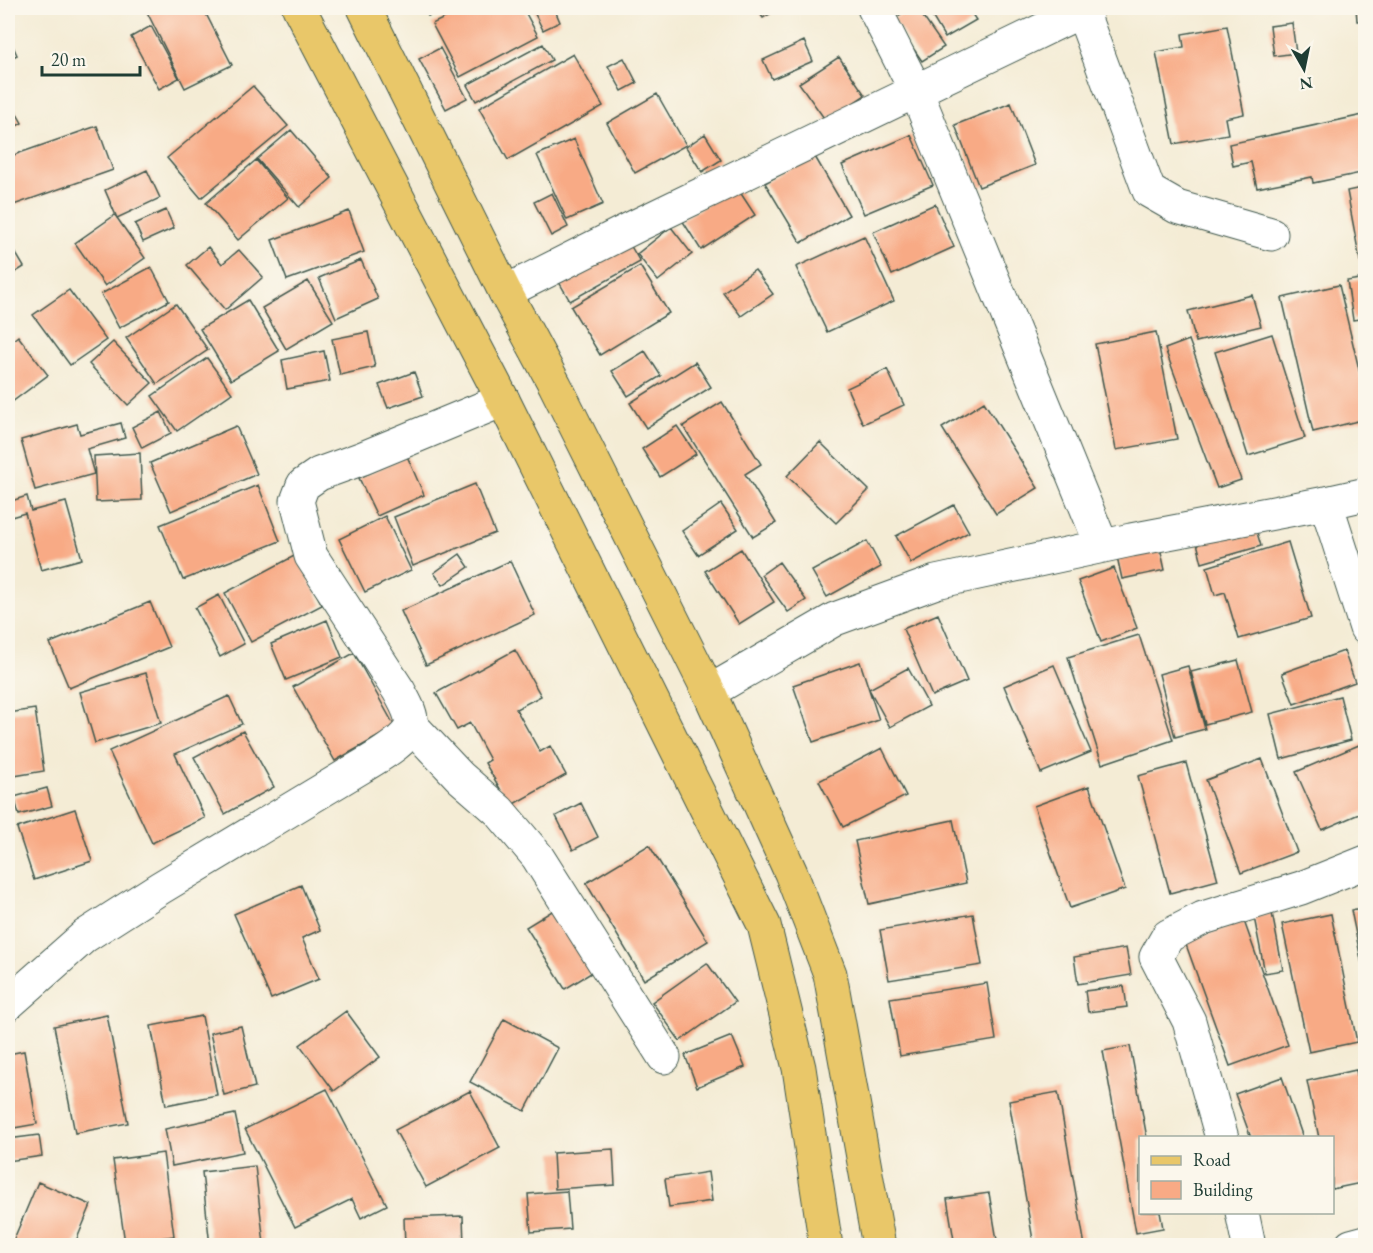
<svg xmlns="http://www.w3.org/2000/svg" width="1373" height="1253" font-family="'EB Garamond',serif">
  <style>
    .building { fill: #f8aa85 }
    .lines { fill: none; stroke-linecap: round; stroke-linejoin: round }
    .minor-casing { stroke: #3f574c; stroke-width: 35 }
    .major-casing { stroke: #3f574c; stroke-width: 35 }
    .minor { stroke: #fff; stroke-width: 33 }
    .major { stroke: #e9c769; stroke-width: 33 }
  </style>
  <rect width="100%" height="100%" fill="#fbf7ec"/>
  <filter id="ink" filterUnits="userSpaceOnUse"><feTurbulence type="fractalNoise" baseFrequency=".0167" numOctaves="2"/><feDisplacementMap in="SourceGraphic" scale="12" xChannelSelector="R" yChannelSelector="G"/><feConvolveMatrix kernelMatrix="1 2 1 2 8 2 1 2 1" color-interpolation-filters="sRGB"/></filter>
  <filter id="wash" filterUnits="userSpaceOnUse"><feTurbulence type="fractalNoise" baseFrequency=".008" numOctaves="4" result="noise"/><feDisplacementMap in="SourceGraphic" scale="24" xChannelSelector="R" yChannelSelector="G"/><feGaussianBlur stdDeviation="1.35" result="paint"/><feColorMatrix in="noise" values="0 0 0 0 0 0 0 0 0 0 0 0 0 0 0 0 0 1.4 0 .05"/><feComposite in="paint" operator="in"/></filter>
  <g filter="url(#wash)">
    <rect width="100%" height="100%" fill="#f4ecd5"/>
    <g id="blocks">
      <path class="building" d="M145,8H203L232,65L185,88Z
        M423,8H445L428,16Z
        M465,8H523L538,36L460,77L432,24Z
        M532,8H554L560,22L543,30Z
        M756,8H780L763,18Z
        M910,8H917L944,47L922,61L893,19Z
        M927,8H968L976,20L945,38Z
        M1356,8H1366V21H1357Z
        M1292,23L1296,53L1274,56L1270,26Z
        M151,26L179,78L159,89L131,37Z
        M1227,26L1244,114L1225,118L1228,134L1174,144L1156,52L1184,47L1182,34Z
        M8,35L17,55L8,59Z
        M804,41L813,61L772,79L763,60Z
        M543,44L552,60L476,101L467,85Z
        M440,48L467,98L446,109L419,59Z
        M573,54L603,106L508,160L479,108Z
        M839,57L865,95L826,121L799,83Z
        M624,58L637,83L622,91L608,66Z
        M253,86L288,126L201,198L167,158Z
        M657,94L686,145L635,173L607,123Z
        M8,98L22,123L8,131Z
        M1011,103L1035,165L979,187L955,125Z
        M1363,115L1366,124V172L1313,183L1312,177L1257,188L1251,162L1233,166L1229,144Z
        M97,126L113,170L8,207V157Z
        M291,130L332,178L299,207L257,159Z
        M705,134L721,160L702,172L686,147Z
        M911,135L933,185L864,214L842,165Z
        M574,139L603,204L567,220L537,155Z
        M814,155L849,215L801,243L765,183Z
        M256,160L288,198L238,240L206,203Z
        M147,170L160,198L117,218L105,190Z
        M736,186L755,215L701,250L682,220Z
        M1366,187V260L1360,261L1347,191Z
        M552,193L568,227L551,236L534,202Z
        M935,204L954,247L892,275L873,232Z
        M166,210L174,228L143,242L135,224Z
        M349,211L364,252L287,280L272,240Z
        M115,215L145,258L105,286L75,243Z
        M671,227L692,254L658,281L637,254Z
        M625,236L640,262L570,301L555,275Z
        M864,236L894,301L827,332L796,267Z
        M8,240L24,267L8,277Z
        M208,247L222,264L239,250L263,277L225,310L187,265Z
        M361,260L378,299L336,318L319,278Z
        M640,266L669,313L600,355L571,307Z
        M151,267L169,301L119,328L101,294Z
        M755,270L773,294L741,316L723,292Z
        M1366,278V318L1353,320L1347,281Z
        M308,281L333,321L286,349L262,308Z
        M1339,285L1366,399V419L1313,432L1282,298Z
        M69,290L106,340L70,365L33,315Z
        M1252,295L1261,326L1196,342L1188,311Z
        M248,300L279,351L231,380L200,329Z
        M176,304L208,350L157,384L126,338Z
        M368,332L375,367L340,375L332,339Z
        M1156,332L1177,439L1116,450L1095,344Z
        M1272,334L1305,438L1248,456L1215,352Z
        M18,336L48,375L8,405V344Z
        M1189,340L1241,480L1217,488L1165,349Z
        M113,342L152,383L128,405L89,364Z
        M324,351L330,381L287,389L282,360Z
        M645,351L661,376L628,396L612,371Z
        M207,358L232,393L177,431L152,396Z
        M695,362L711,387L646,428L630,403Z
        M887,369L904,405L863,424L847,388Z
        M414,372L423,396L388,408L379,385Z
        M722,402L761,464L745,474L776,523L753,537L683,426Z
        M984,402L1038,488L996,514L942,428Z
        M161,412L171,433L142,448L132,427Z
        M121,423L125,438L87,449L94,474L35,490L21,440L77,424L80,434Z
        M236,426L257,474L171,511L150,463Z
        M677,426L696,454L660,477L642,449Z
        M820,442L869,490L836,523L787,476Z
        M140,453L142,500L96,502L94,456Z
        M407,456L424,495L377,516L359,478Z
        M475,484L495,533L413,566L394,517Z
        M258,485L280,541L183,580L160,525Z
        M27,496L31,511L66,502L82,559L41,570L25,513L8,518V502Z
        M721,504L738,529L698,555L682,531Z
        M954,505L969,532L911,563L896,536Z
        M385,516L411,570L365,592L339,539Z
        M1255,526L1261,546L1202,563L1197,543Z
        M867,541L881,567L827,597L812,571Z
        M1288,542L1311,618L1239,639L1225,592L1215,595L1207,567Z
        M1159,543L1165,570L1122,579L1116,552Z
        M741,549L774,602L739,624L705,571Z
        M460,554L469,567L443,585L434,573Z
        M296,555L322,605L251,642L225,593Z
        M510,561L535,615L426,665L401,611Z
        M779,562L806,600L788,612L761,575Z
        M1114,568L1137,628L1101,642L1078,581Z
        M219,595L244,644L220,657L195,608Z
        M150,602L169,647L69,688L50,643Z
        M938,614L967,681L932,696L903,629Z
        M327,620L342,657L286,680L271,644Z
        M1139,635L1173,740L1102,764L1068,657Z
        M515,650L541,696L516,709L540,752L550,746L566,775L510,806L485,763L490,760L470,723L457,730L436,693Z
        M1344,651L1355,682L1294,704L1282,673Z
        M354,653L395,727L335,761L293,687Z
        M1238,660L1252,712L1205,724L1191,672Z
        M860,662L879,720L813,742L793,685Z
        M1054,665L1091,752L1041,773L1004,686Z
        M1188,666L1205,729L1175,737L1159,674Z
        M908,668L929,706L890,727L869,689Z
        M146,673L161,723L95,743L80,692Z
        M229,696L242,724L175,754L205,818L152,843L109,751Z
        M1340,696L1351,740L1281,759L1270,714Z
        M35,709L44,771L8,777V713Z
        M243,731L274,787L225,814L194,757Z
        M1366,742V811L1322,830L1296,772Z
        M882,748L906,796L843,827L819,781Z
        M1262,759L1297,852L1241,873L1206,780Z
        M1186,763L1218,880L1170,893L1138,776Z
        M1089,786L1125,889L1070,908L1034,806Z
        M47,788L52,806L19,815L14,797Z
        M581,803L598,837L573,850L556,816Z
        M75,809L92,861L34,880L17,828Z
        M953,820L966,883L869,904L855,841Z
        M649,845L708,941L644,980L586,883Z
        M301,885L320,930L302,938L319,979L271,999L234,914Z
        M1366,907V974H1364L1351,910Z
        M557,908L596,970L565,989L526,927Z
        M1272,913L1283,970L1265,973L1254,917Z
        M973,914L982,965L889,980L880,930Z
        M1331,914L1357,1042L1309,1052L1282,924Z
        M1244,921L1288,1045L1230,1066L1185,942Z
        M1126,948L1131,975L1078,984L1074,957Z
        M707,963L735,1002L680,1041L652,1002Z
        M987,983L996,1040L900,1056L890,998Z
        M1124,986L1127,1007L1088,1012L1085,991Z
        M346,1011L380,1057L334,1091L300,1045Z
        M107,1015L128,1123L75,1133L54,1026Z
        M202,1016L217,1095L166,1105L151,1026Z
        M504,1019L558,1048L525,1111L470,1082Z
        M241,1026L255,1087L224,1095L210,1033Z
        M732,1036L745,1067L697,1087L685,1055Z
        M1130,1046L1147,1138H1140V1212H1160L1163,1228L1136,1233L1103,1051Z
        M24,1051L37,1124L8,1129V1054Z
        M1356,1070L1366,1115V1182L1332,1189V1138H1319L1307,1081Z
        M1282,1077L1303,1138H1251L1235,1094Z
        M327,1089L387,1205L361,1218L352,1199L295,1227L245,1129Z
        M470,1091L500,1148L426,1187L395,1130Z
        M1058,1092L1085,1246H1034L1009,1101Z
        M235,1114L243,1152L172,1166L165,1129Z
        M39,1135L42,1156L8,1161V1139Z
        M613,1149L615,1185L555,1189L553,1153Z
        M163,1153L174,1236L125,1243L113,1160Z
        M255,1166L264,1244L249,1246H210L202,1172Z
        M708,1172L712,1201L669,1207L665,1179Z
        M38,1182L91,1205L74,1246H11Z
        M567,1191L570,1229L531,1232L528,1194Z
        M989,1193L998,1246H955L947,1199Z
        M463,1216L464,1246H405L404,1218Z"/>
    </g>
  </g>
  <g filter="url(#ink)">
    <use href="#blocks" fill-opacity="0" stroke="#3f574c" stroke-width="1.5"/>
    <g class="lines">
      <g class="minor-casing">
        <path id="minor" d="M874,8L916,91L1102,546
          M1082,11L1149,191L1177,207L1271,234
          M505,292L640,224L1088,8
          M1326,503L1366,628
          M709,692L835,619L936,582L1131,540L1326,503L1366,494
          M411,725L460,777L499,811L537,856L664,1057
          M8,1004L85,936L160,888L361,767C373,760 408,740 411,726C413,714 404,701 399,691L311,556L297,501L303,485L319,474L363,458L503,400
          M1222,1138L1189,1021L1156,957L1168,936L1203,918L1301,888L1366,862
          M1242,1212L1249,1246
          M1351,1246L1366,1242"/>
      </g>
      <g class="major-casing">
        <path id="major" d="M299,8L503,400L764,925L799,1068L826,1246
          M364,8L505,292L555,385L709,692L791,873L830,974L879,1246"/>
      </g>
      <use href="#minor" class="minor"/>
      <use href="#major" class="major"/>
    </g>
  </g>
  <rect width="1373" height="1253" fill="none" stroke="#fbf7ec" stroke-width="30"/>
  <rect x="1139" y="1136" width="195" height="78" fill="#fbf7ec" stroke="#a3ada2" stroke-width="1.5"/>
  <rect x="1151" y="1156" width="30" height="9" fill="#e9c769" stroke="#a3ada2" stroke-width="1.5"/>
  <text x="1193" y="1166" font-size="18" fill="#1f3d34">Road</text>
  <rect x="1151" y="1181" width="30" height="18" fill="#f8aa85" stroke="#a3ada2" stroke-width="1.5"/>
  <text x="1193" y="1196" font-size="18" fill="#1f3d34">Building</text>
  <g transform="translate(1304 69) rotate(171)" stroke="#fbf7ec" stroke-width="4.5" paint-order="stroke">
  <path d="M0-4.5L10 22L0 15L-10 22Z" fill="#1f3d34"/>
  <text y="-9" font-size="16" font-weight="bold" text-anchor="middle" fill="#1f3d34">N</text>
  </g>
  <path d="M42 66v9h98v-9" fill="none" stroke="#1f3d34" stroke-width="3"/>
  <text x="51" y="66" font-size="18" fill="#1f3d34" stroke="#fbf7ec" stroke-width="4.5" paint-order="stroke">20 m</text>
</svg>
